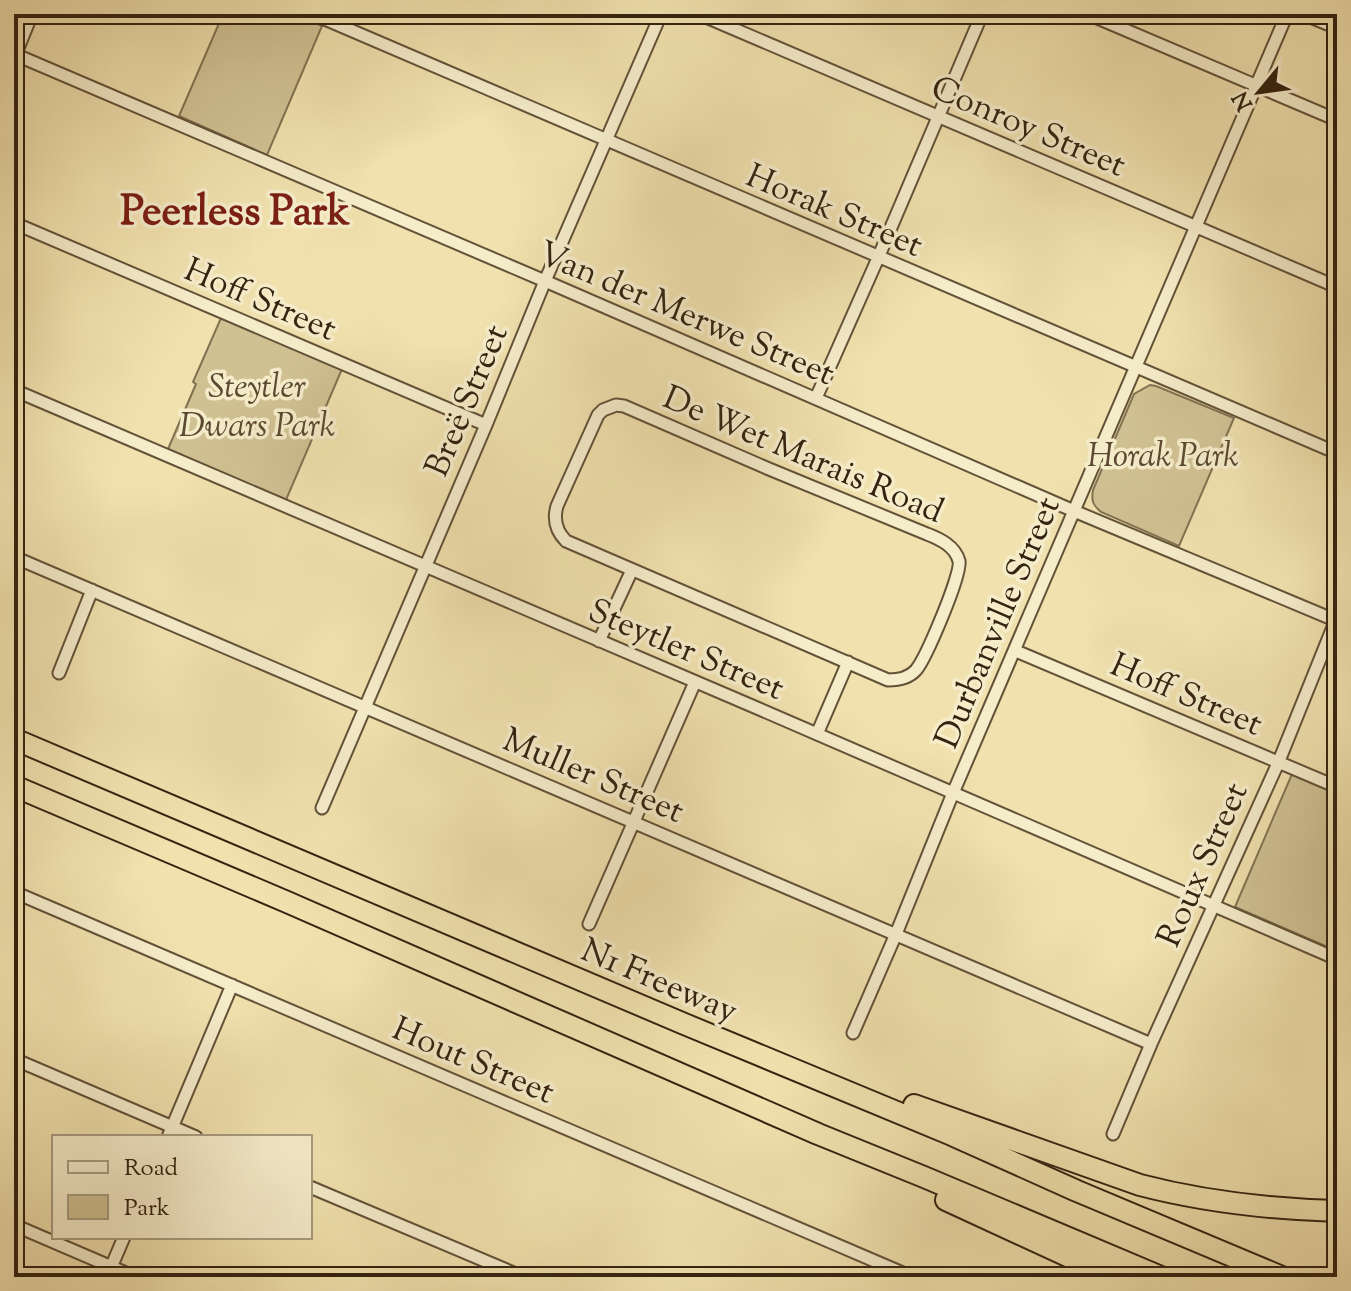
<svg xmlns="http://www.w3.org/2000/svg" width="1351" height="1291" font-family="'Sorts Mill Goudy',serif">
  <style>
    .green { fill: #d0c193; stroke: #827252; stroke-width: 2 }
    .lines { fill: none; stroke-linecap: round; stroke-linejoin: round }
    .minor-casing { stroke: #635238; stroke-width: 15 }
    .motorway-casing { stroke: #342310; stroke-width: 24 }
    .minor { stroke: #f5ecca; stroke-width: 11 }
    .motorway { stroke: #f0e1ae; stroke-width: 20 }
    .labels { text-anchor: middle; stroke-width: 7; stroke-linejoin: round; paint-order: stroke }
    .street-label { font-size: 34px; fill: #342310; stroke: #f5ecca }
    .park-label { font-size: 34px; font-style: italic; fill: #5b4a31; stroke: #f5ecca }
    .district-label { font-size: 42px; font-weight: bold; fill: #7a1f14; stroke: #f5ecca }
  </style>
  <rect width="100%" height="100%" fill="#f0e1ae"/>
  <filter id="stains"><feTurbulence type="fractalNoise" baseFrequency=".0025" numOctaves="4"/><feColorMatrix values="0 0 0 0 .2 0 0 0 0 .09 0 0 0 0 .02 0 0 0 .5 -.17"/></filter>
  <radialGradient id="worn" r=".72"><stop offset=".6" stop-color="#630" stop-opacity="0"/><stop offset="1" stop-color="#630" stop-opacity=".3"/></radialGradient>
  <path class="green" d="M223,14H295L322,26L267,155L179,116Z
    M221,318L342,369L286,500L168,449L196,384L193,382Z
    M1150,385L1156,386L1234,418L1179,546L1101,512C1093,505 1091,501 1093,490L1134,394Z
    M1292,774L1337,794V951L1235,907Z"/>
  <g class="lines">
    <g class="minor-casing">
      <path id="minor" d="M313,14L1337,453
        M699,14L1337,287
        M1088,14L1337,120
        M1303,14L1337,28
        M14,54L545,281L1074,511L1337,621
        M14,58L32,14
        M14,223L486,425
        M14,390L757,708L1337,959
        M816,398L878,258L982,14
        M616,405L624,406L769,469L927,534C940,539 955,546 959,561C962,574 926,658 916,670C909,678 898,680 888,680L566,541C556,531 553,520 557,506L598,415L603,410Z
        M14,557L1151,1044
        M599,641L632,570
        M1016,651L1337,787
        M59,673L92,590
        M817,734L848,662
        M322,808L486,425L545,281L661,14
        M14,892L912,1277
        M589,924L695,682
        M853,1033L896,934L953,793L1287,14
        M14,1059L196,1137
        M1113,1134L1151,1044L1279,761L1337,617
        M168,1137L232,985
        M310,1187L523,1277
        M14,1225L135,1277
        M107,1277L124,1237"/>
    </g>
    <g class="motorway-casing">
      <path id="motorway" d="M14,739L682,1023L952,1135L1077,1191L1282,1277
        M14,786L287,902L818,1134L924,1177L1161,1277
        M914,1105L1140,1185C1205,1202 1270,1209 1337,1211
        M946,1200L1113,1277"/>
    </g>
    <use href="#minor" class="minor"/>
    <use href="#motorway" class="motorway"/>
  </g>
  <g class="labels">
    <g class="street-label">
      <text transform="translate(1029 125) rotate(23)" y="12">Conroy Street</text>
      <text transform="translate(835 209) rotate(23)" y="12">Horak Street</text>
      <text transform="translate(261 298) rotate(23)" y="12">Hoff Street</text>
      <text transform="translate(687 312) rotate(23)" y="12">Van der Merwe Street</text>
      <text transform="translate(465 400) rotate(-67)" y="12">Breë Street</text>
      <text transform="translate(804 453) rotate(23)" y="12">De Wet Marais Road</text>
      <text transform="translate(996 622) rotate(-67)" y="12">Durbanville Street</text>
      <text transform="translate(687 648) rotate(23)" y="12">Steytler Street</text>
      <text transform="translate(1187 693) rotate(23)" y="12">Hoff Street</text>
      <text transform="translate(594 774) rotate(23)" y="12">Muller Street</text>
      <text transform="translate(1201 864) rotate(-66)" y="12">Roux Street</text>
      <text transform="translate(660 979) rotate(23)" y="12">N1 Freeway</text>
      <text transform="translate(474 1059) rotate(23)" y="12">Hout Street</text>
    </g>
    <g class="park-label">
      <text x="257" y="397">Steytler<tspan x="257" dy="39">Dwars Park</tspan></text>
      <text x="1163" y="466">Horak Park</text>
    </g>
    <g class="district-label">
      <text x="235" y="224">Peerless Park</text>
    </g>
  </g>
  <rect width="1351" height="1291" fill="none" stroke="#f0e1ae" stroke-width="48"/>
  <rect x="16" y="16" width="1319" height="1259" fill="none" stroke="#342310" stroke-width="4"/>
  <rect x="24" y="24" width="1303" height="1243" fill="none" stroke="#342310" stroke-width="2"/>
  <rect x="52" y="1135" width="260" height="104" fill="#f5ecca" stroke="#a89c80" stroke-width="2"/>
  <rect x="68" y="1161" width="40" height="12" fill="#f5ecca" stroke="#a89c80" stroke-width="2"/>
  <text x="124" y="1175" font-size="24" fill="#342310">Road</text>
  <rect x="68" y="1195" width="40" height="24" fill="#d0c193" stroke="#a89c80" stroke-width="2"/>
  <text x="124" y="1215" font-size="24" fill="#342310">Park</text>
  <g transform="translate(1259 92) rotate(241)" stroke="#f5ecca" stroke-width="6" paint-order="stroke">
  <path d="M0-6L14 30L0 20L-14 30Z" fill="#342310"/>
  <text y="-12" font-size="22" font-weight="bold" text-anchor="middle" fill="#342310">N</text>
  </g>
  <rect width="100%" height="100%" filter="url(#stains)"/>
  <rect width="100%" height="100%" fill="url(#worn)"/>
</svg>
